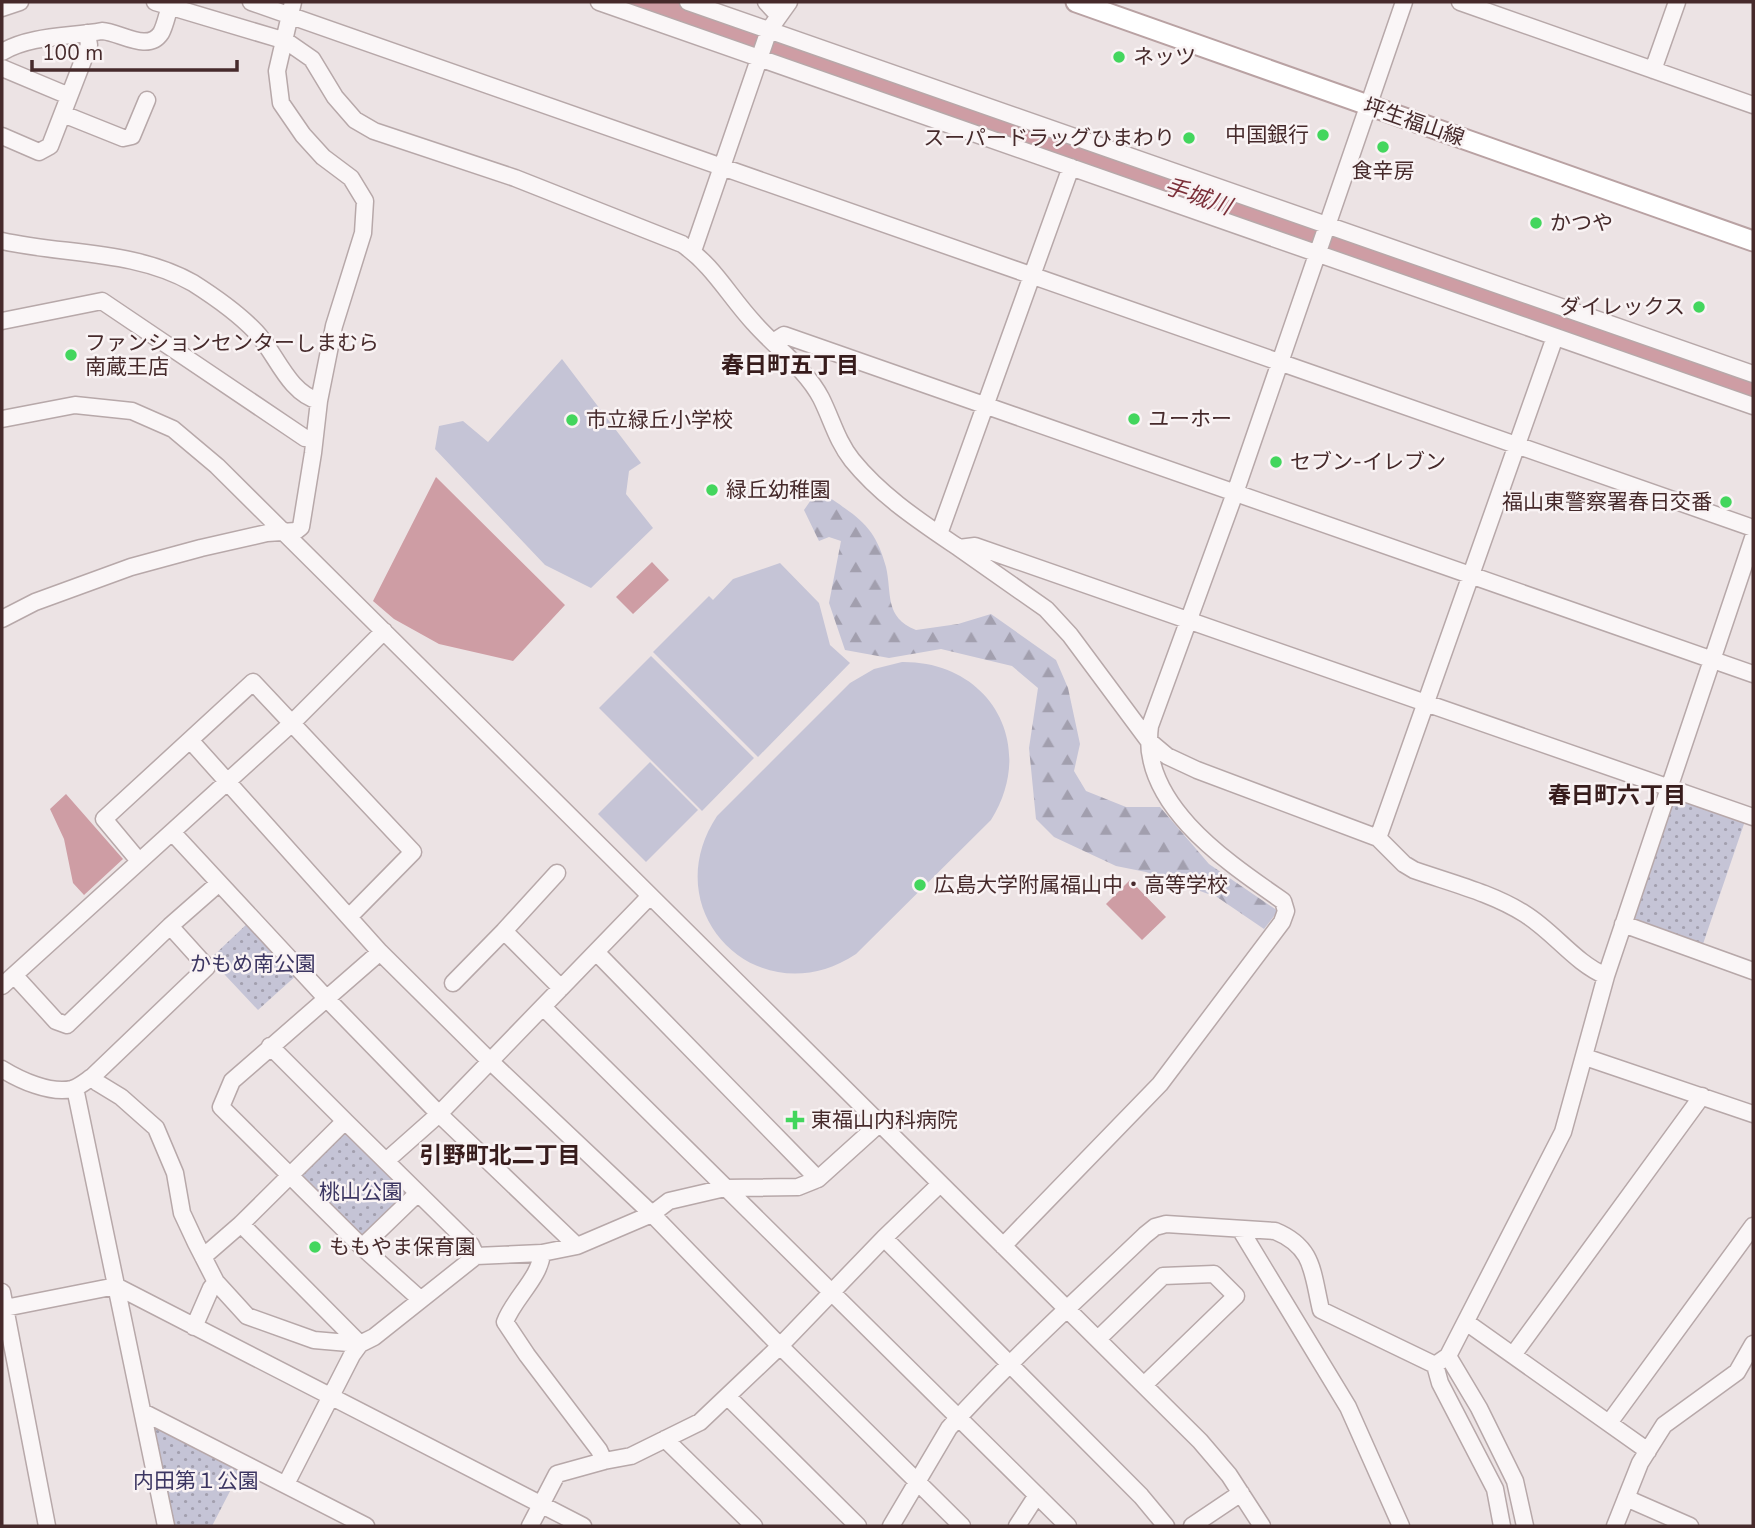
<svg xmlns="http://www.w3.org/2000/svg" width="1755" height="1528" font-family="'Nunito Sans','Noto Sans JP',sans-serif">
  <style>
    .grass { fill: #c5c4d6 }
    .forest { fill: url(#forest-firs) }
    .park { fill: url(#park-dots) }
    .water { fill: #ce9da4 }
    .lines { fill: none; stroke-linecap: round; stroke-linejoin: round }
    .river { stroke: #ce9da4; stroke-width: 24 }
    .minor-casing { stroke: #b7a8a9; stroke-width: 19 }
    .major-casing { stroke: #b9a2a3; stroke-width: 23 }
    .minor { stroke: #faf6f7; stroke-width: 16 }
    .major { stroke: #fff; stroke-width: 19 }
    .poi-dot { fill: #43d65d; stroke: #f9f3f4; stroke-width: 2.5 }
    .labels { text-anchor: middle; stroke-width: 5; stroke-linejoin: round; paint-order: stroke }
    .poi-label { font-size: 21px; fill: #462a2b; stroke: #f9f3f4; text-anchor: start }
    .street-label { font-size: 21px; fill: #462a2b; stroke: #f9f3f4 }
    .park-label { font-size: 21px; fill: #3c3662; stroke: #f9f3f4 }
    .water-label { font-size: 23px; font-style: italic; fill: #7c313a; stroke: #f9f3f4 }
    .neighbourhood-label { font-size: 23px; font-weight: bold; fill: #371c1c; stroke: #f9f3f4 }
  </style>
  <defs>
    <pattern id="forest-firs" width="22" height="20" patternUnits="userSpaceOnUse" patternTransform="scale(1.75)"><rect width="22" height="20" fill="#c5c4d6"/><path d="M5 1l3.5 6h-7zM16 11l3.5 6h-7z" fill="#a29fae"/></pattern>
    <pattern id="park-dots" width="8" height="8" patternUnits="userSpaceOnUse" patternTransform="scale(1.75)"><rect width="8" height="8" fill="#c5c4d6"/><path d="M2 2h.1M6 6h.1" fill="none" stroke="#a29fae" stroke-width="1.8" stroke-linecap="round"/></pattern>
  </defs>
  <rect width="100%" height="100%" fill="#ece3e4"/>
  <path class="grass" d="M562,359L641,463L629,471L626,494L653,528L591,588L545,565L435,449L439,426L463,421L488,442Z
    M780,563L819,603L830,645L850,663L758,757L653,652L709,596L713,600L733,579Z
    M651,656L754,758L702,811L599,708Z
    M902,662C990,661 1038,745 991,820L856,954C760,1018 653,913 717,816L850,683L874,669Z
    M650,762L698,810L646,862L598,814Z"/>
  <path class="forest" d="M813,497C818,498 824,497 829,498C834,500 839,504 843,507C867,523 878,537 886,567C892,592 884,618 916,630L958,624L991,614L1056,660L1068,688L1080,744L1074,771L1086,791L1126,807H1160L1209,864L1278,911L1264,929L1217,897L1146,872L1116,866L1054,837L1036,819L1029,748L1038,688L1012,666L941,649L889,658L845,650L829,603L841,541L829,537L819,541L804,510Z"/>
  <path class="park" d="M1675,797L1745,821L1703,944L1634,920Z
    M250,921L299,973L258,1010L210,959Z
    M345,1123L416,1193L362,1245L291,1175Z
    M147,1417L243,1466L212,1526H168Z"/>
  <path class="water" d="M436,477L565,605L513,661L439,644L394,619L373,601Z
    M652,562L669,580L633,614L616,597Z
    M66,794L123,859L84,895L73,883L64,839L50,809Z
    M1130,880L1166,917L1142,940L1106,904Z"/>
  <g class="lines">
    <path class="river" d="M642,2L1753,391"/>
    <g class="minor-casing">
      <path id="minor" d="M155,2L286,41L312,59L335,97L355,120L374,131L515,178L682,244C713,265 729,296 754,323C775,347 806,369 821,398C832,420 837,441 852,460C882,497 921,522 959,548L975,546L1753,817
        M251,2L1753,528
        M599,2L1753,406
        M688,2L1753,374
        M766,2L779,16
        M1460,2L1753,105
        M2,8L20,2
        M2,52C31,35 69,37 102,31C120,32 148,53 161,33C165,26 167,15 170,6
        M2,68L69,96
        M1653,70L1677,2
        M63,114L123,138L132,136L147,100
        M2,136L39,152L50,146L89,45L87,33
        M2,241C65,255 135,250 193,283C215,297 238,313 256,332C276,353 288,393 319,401
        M693,251L769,30L789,2
        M2,321L102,301L305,438L314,439
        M773,342L784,335L1753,674
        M2,419L75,405L132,411L173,429L217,466L1200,1441L1229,1475L1262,1526
        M939,534L1071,167
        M959,548L1046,609L1070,635L1148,740L1167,756L1197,770L1378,838L1404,864L1414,870C1451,883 1492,893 1525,914C1554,932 1575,963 1606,976
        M2,619L35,602L131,567L201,548L267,533L296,531L301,527L313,453L319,401L334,326L363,233L365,201L351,178L323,157L303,135L281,103L277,71L293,2
        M190,740L380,952L490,1061L652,1214L780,1346L962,1526
        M172,832L327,999L439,1114L577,1246
        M1378,838L1555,337
        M139,861L104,819L253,682L413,852L349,917
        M1623,924L1753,971
        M504,931L561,988
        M380,952L232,1081L221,1107L362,1247L420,1299
        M597,953L818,1179
        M14,975L56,1021L67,1025L170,926L219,883
        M453,983L504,931L557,873
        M2,986L291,724L384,631
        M543,1007L1068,1526
        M270,1046L345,1121
        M1585,1057L1753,1114
        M2,1069C20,1080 50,1094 72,1089C79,1087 86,1081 92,1077L207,967L170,926
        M92,1077L98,1083L121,1097L156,1128L175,1173L182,1213L196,1243L216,1282L247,1316L314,1340L360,1344
        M75,1088L166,1526
        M386,1161L439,1114L650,896
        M241,1224L360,1344
        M1240,1229L1348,1407L1401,1526
        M884,1238L1141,1496L1166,1526
        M1003,1246L1160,1084L1282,922L1286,911L1283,901C1227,862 1139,804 1150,726L1235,493L1404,2
        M362,1247L418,1193
        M542,1253C540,1278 514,1298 505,1322L527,1355L599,1450L604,1461
        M476,1256L542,1253L577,1246L652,1214L669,1201L725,1188L798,1187L818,1179L879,1124
        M203,1257L241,1224L345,1121L471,1245L476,1256L374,1337L360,1344L352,1355L286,1484
        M2,1292L47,1526
        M2,1313L5,1308L116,1286L583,1526
        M1466,1322L1648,1451
        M194,1327L211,1288L216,1282
        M1098,1339L1163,1276L1214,1274L1236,1296L1144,1385
        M1513,1355L1702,1096
        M1448,1356L1479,1408L1515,1481L1525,1526
        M1435,1365L1448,1356L1563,1132L1606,976L1753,538
        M728,1397L858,1526
        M143,1412L366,1526
        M1609,1423L1753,1226
        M665,1439L754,1526
        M1626,1498L1690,1526
        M530,1526L557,1474L604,1461L631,1456L700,1422L780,1346L884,1238L940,1184
        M891,1526L949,1428C1010,1360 1079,1298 1145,1235L1155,1227L1166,1224L1275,1231C1314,1247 1312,1272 1321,1310L1435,1365L1440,1383L1495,1489L1502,1526
        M1017,1526L1037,1495
        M1192,1526L1241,1493
        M1615,1526L1640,1463L1664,1425L1737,1372L1753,1344"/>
    </g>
    <g class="major-casing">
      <path id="major" d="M1076,2L1753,241"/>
    </g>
    <use href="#minor" class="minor"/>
    <use href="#major" class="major"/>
  </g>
  <g class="poi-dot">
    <circle cx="1119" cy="57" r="7"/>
    <circle cx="1323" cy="135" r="7"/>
    <circle cx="1189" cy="138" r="7"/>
    <circle cx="1383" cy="147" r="7"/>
    <circle cx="1536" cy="223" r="7"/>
    <circle cx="1699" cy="307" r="7"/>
    <circle cx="71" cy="355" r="7"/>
    <circle cx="1134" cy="419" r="7"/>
    <circle cx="572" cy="420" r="7"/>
    <circle cx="1276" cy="462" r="7"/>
    <circle cx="712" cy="490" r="7"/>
    <circle cx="1726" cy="502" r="7"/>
    <circle cx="920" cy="885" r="7"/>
    <path d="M791.5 1109.5h7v7h7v7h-7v7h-7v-7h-7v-7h7z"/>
    <circle cx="315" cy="1247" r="7"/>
  </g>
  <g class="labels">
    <g class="poi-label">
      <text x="1133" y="64">ネッツ</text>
      <text x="1309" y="142" text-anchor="end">中国銀行</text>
      <text x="1175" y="145" text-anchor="end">スーパードラッグひまわり</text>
      <text x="1383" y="178" text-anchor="middle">食辛房</text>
      <text x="1550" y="230">かつや</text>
      <text x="1685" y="314" text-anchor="end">ダイレックス</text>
      <text x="85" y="350">ファンションセンターしまむら<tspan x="85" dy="24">南蔵王店</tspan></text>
      <text x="1148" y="426">ユーホー</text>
      <text x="586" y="427">市立緑丘小学校</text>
      <text x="1290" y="469">セブン-イレブン</text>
      <text x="726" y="497">緑丘幼稚園</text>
      <text x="1712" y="509" text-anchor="end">福山東警察署春日交番</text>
      <text x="934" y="892">広島大学附属福山中・高等学校</text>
      <text x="811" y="1127">東福山内科病院</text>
      <text x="329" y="1254">ももやま保育園</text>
    </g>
    <g class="street-label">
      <text transform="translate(1414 122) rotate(19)" y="7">坪生福山線</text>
    </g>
    <g class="park-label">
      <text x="253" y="971">かもめ南公園</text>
      <text x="361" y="1199">桃山公園</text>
      <text x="196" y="1488">内田第１公園</text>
    </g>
    <g class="water-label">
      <text transform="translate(1198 196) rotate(19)" y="8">手城川</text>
    </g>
    <g class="neighbourhood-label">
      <text x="790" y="373">春日町五丁目</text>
      <text x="1617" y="803">春日町六丁目</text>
      <text x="500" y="1163">引野町北二丁目</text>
    </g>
  </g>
  <rect width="1755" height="1528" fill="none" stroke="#462a2b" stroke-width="7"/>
  <path d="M32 60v10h205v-10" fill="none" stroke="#462a2b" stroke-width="3.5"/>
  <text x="42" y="60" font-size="21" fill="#462a2b" stroke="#f9f3f4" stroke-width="5" paint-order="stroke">100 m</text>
</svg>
